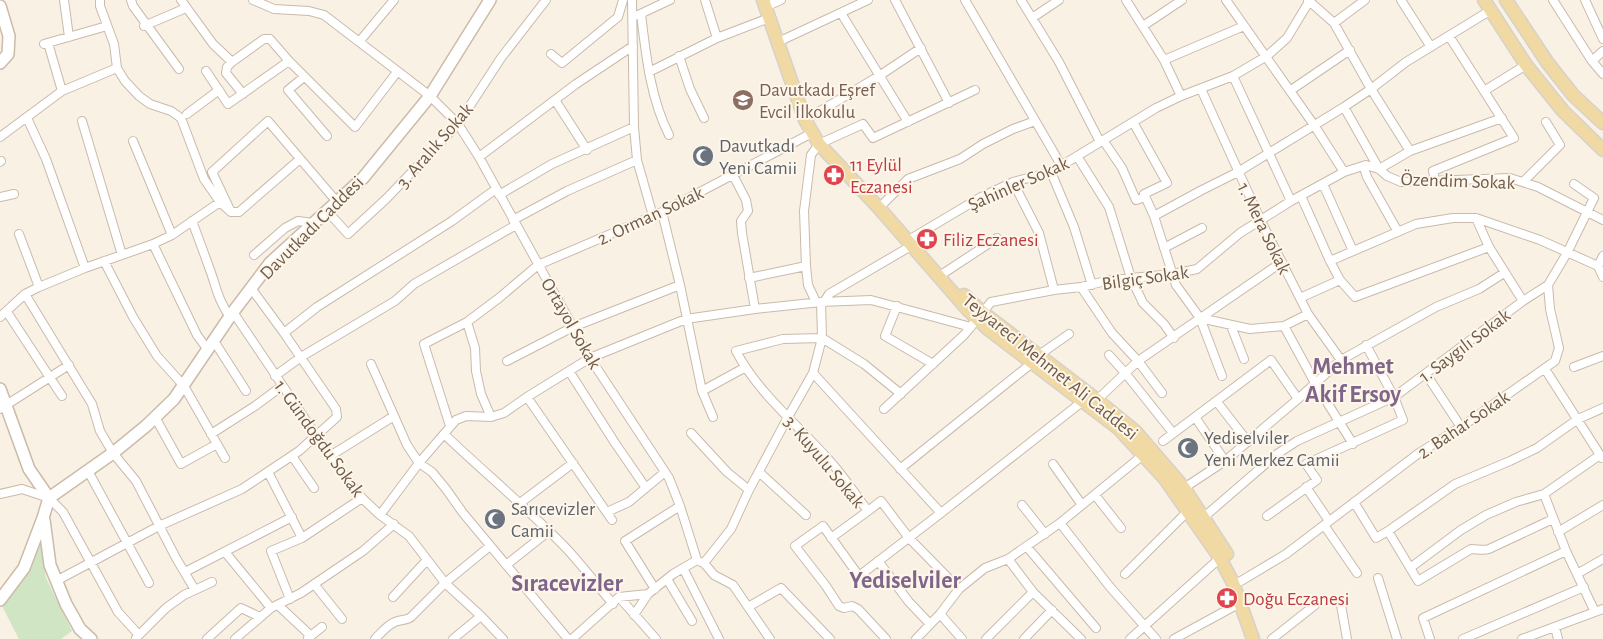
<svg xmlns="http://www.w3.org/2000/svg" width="1603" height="639" font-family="'Alegreya Sans',sans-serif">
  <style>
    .green { fill: #cfe5c4 }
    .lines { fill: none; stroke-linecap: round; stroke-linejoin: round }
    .minor-casing { stroke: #c9baab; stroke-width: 10 }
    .secondary-casing { stroke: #cba; stroke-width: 14 }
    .primary-casing { stroke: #d7d1cd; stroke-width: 15 }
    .minor { stroke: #fff; stroke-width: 8 }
    .secondary { stroke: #fff; stroke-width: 11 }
    .primary { stroke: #f1d9a3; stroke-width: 12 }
    .labels { text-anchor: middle; stroke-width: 4; stroke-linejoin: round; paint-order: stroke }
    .education-label { font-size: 19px; fill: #785e54; stroke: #fdf6e9; text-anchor: start }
    .street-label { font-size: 19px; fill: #6f5b4c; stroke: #fdf6e9 }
    .worship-label { font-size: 19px; fill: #5b616d; stroke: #fdf6e9; text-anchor: start }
    .health-label { font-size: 19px; fill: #be3a42; stroke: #fdf6e9; text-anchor: start }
    .district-label { font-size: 24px; font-weight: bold; fill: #80658b; stroke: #fdf6e9 }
  </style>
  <rect width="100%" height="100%" fill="#f9f2e4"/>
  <path class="green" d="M41,544L46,578L72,631L61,639H19L2,606L27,571Z"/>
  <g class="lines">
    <g class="minor-casing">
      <path id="minor" d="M64,0L69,37
        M100,0V6L114,44L117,68L125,81L139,96L150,104L171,111L181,118L204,179L220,202L231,212H239L300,159
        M131,0L133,6L179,69
        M181,0L213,44L232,62L227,67L226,73L243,94
        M253,0L274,9L309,11L324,15L430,96L458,124L479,157L590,358L669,478L680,506L697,560
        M632,0L634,127L637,160L653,216
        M705,0L717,38
        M895,0L949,103
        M965,0L1061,165
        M1021,0L1059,62L1100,142
        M1126,0L1164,60L1181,96
        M1226,0L1314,125L1344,172
        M1308,0L1334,23L1371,89L1410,151
        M1401,0L1431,47
        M1553,0L1592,61L1603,74
        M1585,0L1603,39
        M765,7L781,0
        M841,13L908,122
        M641,14C646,55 650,97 669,135
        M638,15L670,0
        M1032,18L1059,0
        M1334,23L1365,0
        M144,26L186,8
        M1143,26L1182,0
        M359,42L394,0
        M778,42L868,0
        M48,43L62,91
        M44,44L107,26
        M551,54L562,63L618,17L623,0
        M679,56L690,89L704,118
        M1164,60L1244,26
        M1592,61L1603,51
        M232,62L264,39H270L289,61L355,127L397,72
        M206,71L228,104L289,61
        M649,72L717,38L769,18
        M1233,76L1291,201
        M304,77L288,90L327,136
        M1201,89L1261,221L1308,314L1341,360
        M1291,90L1350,50
        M1484,91L1526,65
        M555,100L587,150
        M1344,107L1379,169L1387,176L1401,182L1510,178L1538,187L1603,220
        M187,114L219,90
        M27,118L46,159L85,268
        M805,120L879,76L921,48
        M82,121L122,255
        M1133,122L1167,183L1144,194L1154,216L1176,285L1200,318L1222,376
        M0,137L62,91L117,68
        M1103,140L1122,168L1136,200L1145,197
        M133,141L172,235
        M1077,156L1109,207L1131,278L1143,303L1164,324L1174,338
        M479,157L576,84L633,46
        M0,162L1,161
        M1366,165L1365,171L1367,177L1398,232
        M1051,172L1074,227L1092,285
        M733,175L746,200L748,211L741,221L742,233L755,309
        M1435,180L1433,171L1514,138L1449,36
        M1013,182L1039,233L1054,290
        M1523,182L1560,145L1546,122
        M1323,184L1353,251
        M499,195L552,164L634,127
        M1301,196L1330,261L1340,280L1355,297L1489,247
        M0,197L14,194
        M879,208L908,179L960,159L983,144L1013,129L1035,121
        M230,210L212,172L268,121L337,202
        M327,211L348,234L386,199L458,124L501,58L546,0
        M662,212L680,285L702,391L713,417
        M1154,216L1202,190L1238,172L1344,107L1371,89L1406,62L1491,10
        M1476,218L1489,247L1523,301
        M513,220L567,191L637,160
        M192,221C198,237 204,253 210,270C217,289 218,300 230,317
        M19,234L39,287
        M907,241L981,197L1013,182L1051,172L1156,108L1181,96L1233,76L1267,56L1287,38L1310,0
        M153,244L197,335L208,350
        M1164,248L1202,228
        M254,255L285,228L298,221L313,223
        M104,261L133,317L157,356L184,386L225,458
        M1330,261L1416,224L1453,218H1476L1540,240L1598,266L1603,277
        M1598,266L1603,256
        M941,275L997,238
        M749,278L806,266
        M1081,287L1112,333L1138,361L1162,393
        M25,294L92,404L100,431L113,453L136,481L176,558L195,590
        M1300,298L1340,280
        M816,302L808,285L806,266L804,211L811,155L819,144L863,124L873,138L975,90
        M824,302L829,294L911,246
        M897,306L885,336L933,364
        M7,312L62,396
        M233,312L330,456L362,498L380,515L409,536L445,583L481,616L503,639
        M0,317L25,294L39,287L85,268L153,244L172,235L220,202
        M1200,318L1250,329L1284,326L1308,314
        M467,322L475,348L476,371L481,394L491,417
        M1231,326L1244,359
        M1284,326L1315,383L1353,444
        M284,333L317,307L452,221L496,189
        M214,341L246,391
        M1039,355L1069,334
        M1109,355L1126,374L1173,433
        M507,361L573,327L680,285
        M371,364L407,445L419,463L432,472L446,489L463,513L568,639
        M1574,367L1603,356
        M1545,369L1602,458
        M569,371L615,443L646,488
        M813,373L941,513
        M1426,374L1461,427
        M275,376L301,357L395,301L414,284L516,225
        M702,391L744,368
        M901,394L864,364L822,338L783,339L736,351C758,393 797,424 828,459C843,475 855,494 868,511L881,501L909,538L959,589
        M527,397L612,520
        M1097,400L1138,361L1282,262
        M1217,402L1248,442
        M0,409L69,365
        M884,409L964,335L991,302L1054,290L1081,287L1110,280L1173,274L1197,269L1240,233L1291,201L1344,172L1366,165L1379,169L1410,151L1502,118
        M155,417L181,464L217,444
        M1195,417L1225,461
        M450,426L424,344L467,322L499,298L538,265L662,212L812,133
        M691,433L727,472L749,490
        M211,434L255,406L282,386
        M444,434C484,472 527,508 565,547C582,565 597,585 613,604
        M1163,441L1271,360L1298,399
        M292,456L314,488
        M330,456L394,416
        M1053,464L1082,505
        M900,469L1032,363
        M88,471L149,583
        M268,472L302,538
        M759,472L806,515
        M1306,487L1329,521
        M1184,488L1225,461L1298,399L1341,360L1436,307L1479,289L1504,273
        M0,494L22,489L49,498L63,512L118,612L139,635
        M1544,494L1566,551L1595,612
        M1095,495L1121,528
        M1354,502L1376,538L1388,531L1418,581L1471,549C1478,549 1482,551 1489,549L1553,519
        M520,503L573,463
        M1022,505L1045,534
        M607,512L629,502L665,472
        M380,515L419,463L456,420L466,416L491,417L504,413L527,397L590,358L686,319L755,309L821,302L871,300L971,327
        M1267,516L1317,480L1306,464L1403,420L1394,397L1366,345
        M1204,517L1277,454L1297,441L1394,397L1523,301L1548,285
        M1060,523L1110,587L1156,639
        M1324,525L1357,573
        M1388,531L1455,484L1510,461L1537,448L1578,419L1603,408
        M1558,532L1603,505
        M831,538L868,511
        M1027,547L1096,628
        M225,552L271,608
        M1008,559L1033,592L1081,639
        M878,561L909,602L930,624
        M701,562L704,563L714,575L733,585L770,639
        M704,563L731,529L749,490L788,417L813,373L822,338L821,302
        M506,565L549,531
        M683,568L719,639
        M1410,568L1461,530L1486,515L1516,502L1544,494L1600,455
        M185,572L292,517
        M1125,574L1188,511
        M1577,574L1603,559
        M1378,578L1397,639
        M667,579L692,621
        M56,581L159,526L242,489L299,451L337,417L336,409L284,333L251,288
        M1241,581L1286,554L1419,453L1461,427L1555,361L1559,348L1550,309L1548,285L1567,253L1594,198L1574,184
        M314,584L342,619
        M655,589L625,541L680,506
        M393,597L427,560
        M619,597L656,639
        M290,599L271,551L302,538L362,498
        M278,605L311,636
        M1341,605L1347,639
        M748,607L781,588L830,639
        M940,614L962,639
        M634,615L648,594
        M1555,627L1558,639
        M136,638L166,608L184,595L212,582
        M308,638L322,627
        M207,639L241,608L260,617
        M235,639L271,608L301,593L363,551L394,524
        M375,639C381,633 387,625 395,622C401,619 406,621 411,617L445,583L490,546
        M453,639L481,616
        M572,639L619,597L648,594L673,574L697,560
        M886,639L858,609L852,606L844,608L839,606L826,586L795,546L823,526L859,576L941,513L1083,401
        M916,639L940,614L959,589L985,568L1008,559L1060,523L1143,455
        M986,639L1033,592
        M1024,639L1052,610
        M1130,639L1220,558
        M1174,639L1240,603
        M1272,639L1315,605
        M1430,639L1423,618L1566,551
        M1463,639L1584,587
        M1522,639L1603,609"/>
    </g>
    <g class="secondary-casing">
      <path id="secondary" d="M0,6L9,36L8,54L0,63
        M0,389L29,469L49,498L43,518L24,568L0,600
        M49,498L113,453L146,426L174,399L233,312L270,263L363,178L430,96L490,0
        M44,520L50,565L66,604L80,629L91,639"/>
    </g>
    <g class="primary-casing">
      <path id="primary" d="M763,0L800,106L805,120L819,144L879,208L968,310L988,329L1118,428L1165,479L1220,558L1233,583L1253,639
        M1484,0L1526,65L1563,111L1603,150
        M1506,0L1547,62L1573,95L1603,123
        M964,295L982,312L1097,400L1135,431L1184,488L1227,554"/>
    </g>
    <use href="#minor" class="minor"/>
    <use href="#secondary" class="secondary"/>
    <use href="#primary" class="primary"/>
  </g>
  <defs>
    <g id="school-disc" transform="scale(1.125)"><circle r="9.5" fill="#8d6e63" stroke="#fdf6e9"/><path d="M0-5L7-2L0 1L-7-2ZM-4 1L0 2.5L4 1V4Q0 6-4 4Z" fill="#fff"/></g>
    <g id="mosque-disc" transform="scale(1.125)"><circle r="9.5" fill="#6b7280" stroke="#fdf6e9"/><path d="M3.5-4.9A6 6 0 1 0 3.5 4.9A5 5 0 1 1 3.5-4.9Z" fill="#fff"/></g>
    <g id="pharmacy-disc" transform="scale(1.125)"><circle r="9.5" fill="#e0444e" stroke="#fdf6e9"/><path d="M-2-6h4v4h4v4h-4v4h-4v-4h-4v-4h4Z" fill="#fff"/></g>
  </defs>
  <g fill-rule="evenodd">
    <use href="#school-disc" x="743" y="100"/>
    <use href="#mosque-disc" x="703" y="156"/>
    <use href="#pharmacy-disc" x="834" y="175"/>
    <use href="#pharmacy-disc" x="927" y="239"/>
    <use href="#mosque-disc" x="1188" y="448"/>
    <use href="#mosque-disc" x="495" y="519"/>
    <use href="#pharmacy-disc" x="1227" y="598"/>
  </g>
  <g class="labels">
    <g class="education-label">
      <text x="759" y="96">Davutkadı Eşref<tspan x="759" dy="22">Evcil İlkokulu</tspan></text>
    </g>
    <g class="street-label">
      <text transform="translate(434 145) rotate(-49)" y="7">3. Aralık Sokak</text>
      <text transform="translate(1458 180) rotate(2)" y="7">Özendim Sokak</text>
      <text transform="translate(1018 183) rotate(-24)" y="7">Şahinler Sokak</text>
      <text transform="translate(650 215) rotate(-25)" y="7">2. Orman Sokak</text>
      <text transform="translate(311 227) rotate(-45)" y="7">Davutkadı Caddesi</text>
      <text transform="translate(1265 228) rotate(64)" y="7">1. Mera Sokak</text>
      <text transform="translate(1145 277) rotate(-8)" y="7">Bilgiç Sokak</text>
      <text transform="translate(572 323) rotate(60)" y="7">Ortayol Sokak</text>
      <text transform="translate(1464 345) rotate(-37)" y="7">1. Saygılı Sokak</text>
      <text transform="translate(1051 366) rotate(39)" y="7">Teyyareci Mehmet Ali Caddesi</text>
      <text transform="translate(1463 424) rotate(-34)" y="7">2. Bahar Sokak</text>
      <text transform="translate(320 438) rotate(54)" y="7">1. Gündoğdu Sokak</text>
      <text transform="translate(825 461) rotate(50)" y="7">3. Kuyulu Sokak</text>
    </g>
    <g class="worship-label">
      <text x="719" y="152">Davutkadı<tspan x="719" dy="22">Yeni Camii</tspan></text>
      <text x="1204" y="444">Yediselviler<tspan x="1204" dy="22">Yeni Merkez Camii</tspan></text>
      <text x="511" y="515">Sarıcevizler<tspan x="511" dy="22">Camii</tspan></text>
    </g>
    <g class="health-label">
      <text x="850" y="171">11 Eylül<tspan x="850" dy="22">Eczanesi</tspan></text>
      <text x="943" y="246">Filiz Eczanesi</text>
      <text x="1243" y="605">Doğu Eczanesi</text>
    </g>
    <g class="district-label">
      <text x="1353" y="374">Mehmet<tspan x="1353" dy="28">Akif Ersoy</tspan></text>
      <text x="905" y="588">Yediselviler</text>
      <text x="567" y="591">Sıracevizler</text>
    </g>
  </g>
</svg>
